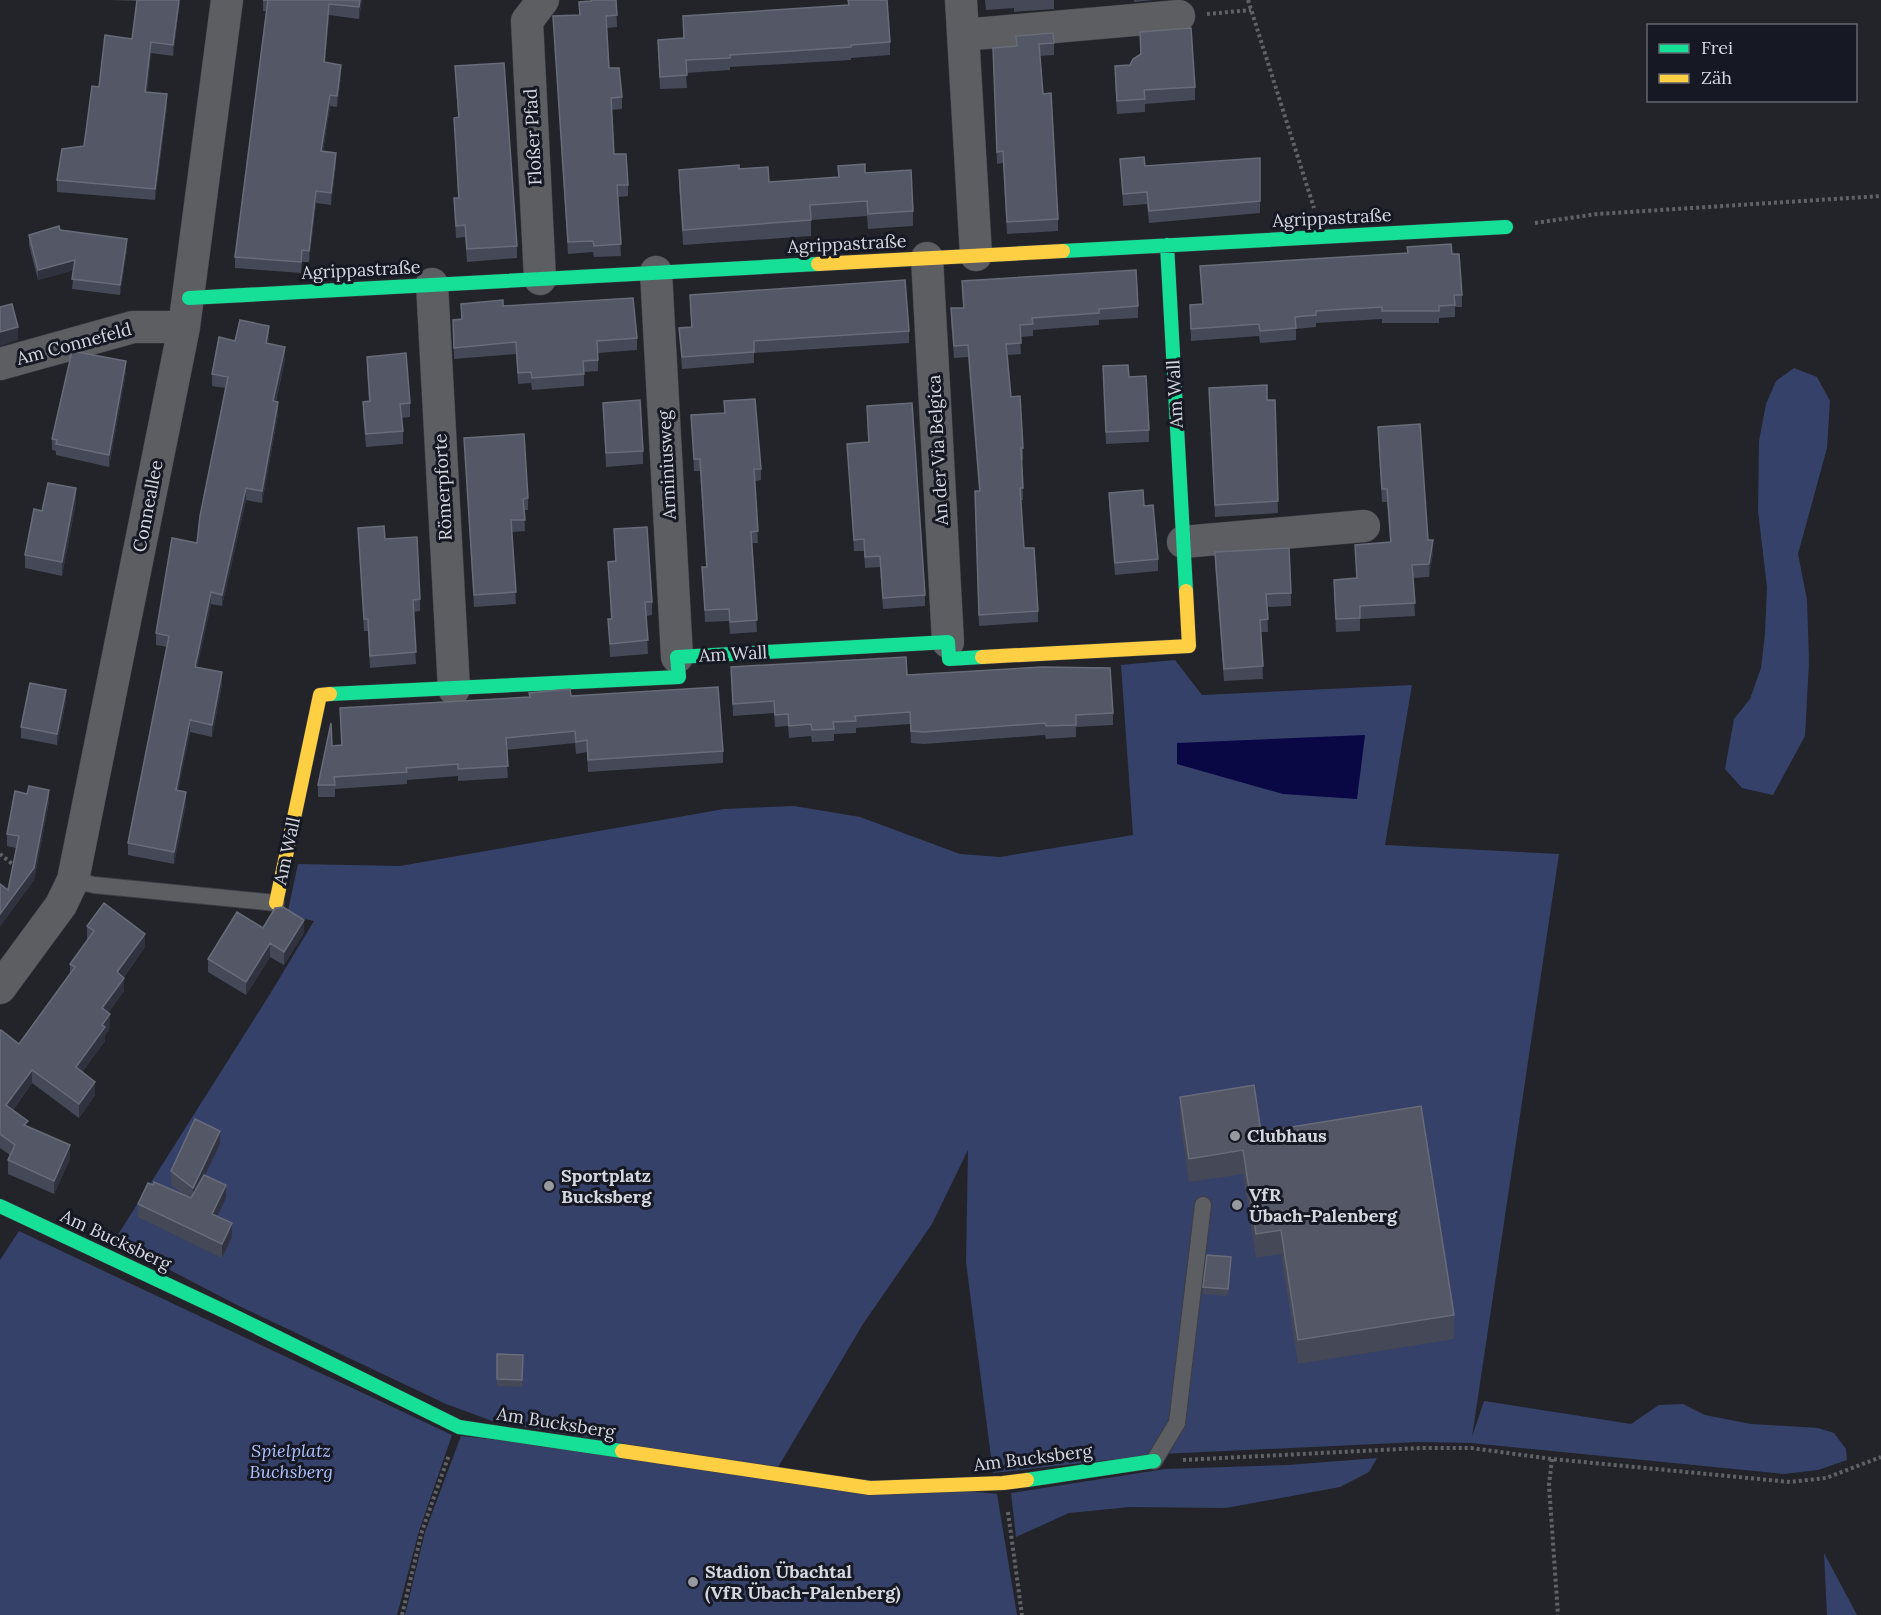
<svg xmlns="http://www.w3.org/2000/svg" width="1881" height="1615" font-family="Lora,serif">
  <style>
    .green { fill: #36416a }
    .water { fill: #0a0745 }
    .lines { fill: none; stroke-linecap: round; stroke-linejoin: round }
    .lane-casing { stroke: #3c3e43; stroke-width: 18 }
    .street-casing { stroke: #3c3e43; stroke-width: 33 }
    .fast-casing { stroke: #3c3e43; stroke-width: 15 }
    .slow-casing { stroke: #3c3e43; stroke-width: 15 }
    .path { stroke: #616266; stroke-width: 4; stroke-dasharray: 3 3; stroke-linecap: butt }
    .lane { stroke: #5c5e62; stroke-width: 16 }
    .street { stroke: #5c5e62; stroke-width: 32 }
    .fast { stroke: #16e098; stroke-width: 14 }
    .slow { stroke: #ffcf43; stroke-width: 14 }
    .wall { fill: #444857 }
    .shaded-wall { fill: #30333f }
    .building { fill: #545766; stroke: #686c79; stroke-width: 1.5 }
    .poi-dot { fill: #9799a0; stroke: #161923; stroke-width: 2 }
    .labels { text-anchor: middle; stroke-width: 6; stroke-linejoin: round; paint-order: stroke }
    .street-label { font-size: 18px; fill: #d6d8e0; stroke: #161923 }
    .poi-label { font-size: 18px; font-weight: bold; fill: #d6d8e0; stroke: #161923; text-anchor: start }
    .park-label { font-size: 18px; font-style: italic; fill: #aec1fd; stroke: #161923 }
  </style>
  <rect width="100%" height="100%" fill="#22242a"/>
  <path class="green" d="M1794,368L1817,377L1830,401L1827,448L1798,554L1807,600L1809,662L1805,736L1773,795L1742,788L1725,769L1734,719L1750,699L1761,668L1765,634L1767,587L1758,511L1759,441L1766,404L1776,381Z
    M1175,660L1202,695L1412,685L1385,845L1559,854L1472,1437L1484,1401L1631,1424L1659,1405L1683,1404L1705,1415L1751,1424L1818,1428L1834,1433L1846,1449L1847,1460L1818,1470L1784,1474L1471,1443L1418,1442L1161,1454L993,1473L966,1262L968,1150L932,1224L863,1324L777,1469L495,1422L446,1404L237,1305L114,1241L270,994L314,921L287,915L298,864L400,866L724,809L794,806L860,817L960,854L1000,857L1133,835L1121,665Z
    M19,1231L452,1435L419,1531L397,1615H0V1260Z
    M461,1436L997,1494L1017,1615H405L425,1532Z
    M1377,1458L1369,1472L1340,1487L1226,1508L1130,1507L1069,1513L1016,1537L1011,1493L1165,1469L1288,1465Z
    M1824,1553L1857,1615H1827Z"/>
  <path class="water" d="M1365,735L1357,799L1283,794L1177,764V743Z"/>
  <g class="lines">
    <g class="lane-casing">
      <path id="lane" d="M73,880L94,885L276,903
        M1154,1461L1177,1423L1203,1205"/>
    </g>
    <g class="street-casing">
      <path id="street" d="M961,0L976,255
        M963,35L1179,16
        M927,258L948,642
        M656,272L677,657
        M540,279L527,21L543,0
        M432,284L454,689
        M0,364L133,327H184
        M1183,542L1364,526
        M0,988L61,905L73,880L184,327L227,0"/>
    </g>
    <g class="fast-casing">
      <path id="fast" d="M1167,245L1186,591
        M1063,251L1506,227
        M189,298L818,264
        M330,694L679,677L677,657L948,642L949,659L982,657
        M0,1206L228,1313L459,1427L622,1451
        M1027,1480L1154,1461"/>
    </g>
    <g class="slow-casing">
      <path id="slow" d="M818,264L1063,251
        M982,657L1189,646L1186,591
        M276,903L320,695L330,694
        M622,1451L870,1488L1003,1483L1027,1480"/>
    </g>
    <path class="path" d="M1248,0L1314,208
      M1207,14L1251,10
      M1535,223L1597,214L1881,196
      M0,854L16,867
      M1552,1459L1549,1485L1558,1615
      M1183,1460L1420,1448H1471L1552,1459L1790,1482L1826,1478L1881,1457
      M1008,1512L1022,1615
      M402,1615L422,1531L449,1455"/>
    <use href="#lane" class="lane"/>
    <use href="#street" class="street"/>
    <use href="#fast" class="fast"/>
    <use href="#slow" class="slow"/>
  </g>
  <path class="wall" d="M112,0H180L173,56L151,53L147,92L167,106L155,200L57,192V180L84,146L99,87L132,39L137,1Z
    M263,0H362L359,19L329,15L325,63L341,76L337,107L330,106L323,151L336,164L331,205L316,203L309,262H302L301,273L235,268V257L266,11H263Z
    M590,0H616L617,27L607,28L609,68L622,97V109L612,110L614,154L628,185V196L618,197L621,256L594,257L593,252L568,254L553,16L579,15V2L590,1Z
    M985,0H1054V9L1014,12V8L986,10Z
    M1134,0H1154L1134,2Z
    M683,16L890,42V55L851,58V60L730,67V70L686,73L687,88L660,89L658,40L683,38Z
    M1140,32L1195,87V100L1145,104V112L1117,114L1115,79V66L1130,65L1140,55Z
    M1016,36L1054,43V55L1040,56L1043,94L1058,219V231L1007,234L1003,163L997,164L993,48L1016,46Z
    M455,66L517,246V258L467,262L465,237L456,238L454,198H458L454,118H458Z
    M1260,158V213L1149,223L1147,204L1123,206L1120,159L1145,166Z
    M838,166L865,173L913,211V226L868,229L867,216L811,220V236L683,245L679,185V170L739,169L769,182L838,177Z
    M60,230L127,249L120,295L72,289L74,270L38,280L29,245V235Z
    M1452,254L1462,295V307H1455V317L1439,318V323H1382V319L1316,323V327L1296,329V340L1260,343L1259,336L1191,341L1190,305L1202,304L1200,266Z
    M962,281L1138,306V318L1099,320V325L1033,330V336L1020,337L1021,354L1008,355L1011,397L1023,448V460H1022L1023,500H1021L1024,548L1038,611V622L979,626L975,503L979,491L968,357L954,358L951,320V308H963Z
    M690,295L909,331V343L754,353V363L682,369L679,328L691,327Z
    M461,304L503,306L637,338V350L598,353V371L584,372V386L532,390L531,383L518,384L516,354L454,359L453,320L461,319Z
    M269,338L268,343L285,359L276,402L278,414L262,503L246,500L222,606L211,604L197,667L222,684L212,737L190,732L178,790L186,804L174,864L128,855V843L167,647L156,645V633L197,543L225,388L212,386V374L235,341Z
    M367,357L410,403V417L402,418L403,431V444L366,447L363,415V402H369L367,370Z
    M1103,366L1129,377L1149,430V442L1106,444Z
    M126,372L109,467L56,455V451L52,450V439Z
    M1209,388L1267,400H1275L1278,513L1215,517Z
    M724,401L761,469V480L755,481L758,543H752L757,632L730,634L729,621L705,622L702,567H706L700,471H694L691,415L724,413Z
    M603,403L643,451V464L606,467Z
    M867,406L925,595V606L883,609L880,567L865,568L864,551H854L847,444L868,442Z
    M1378,427L1433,553L1429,577L1413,578L1415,616L1360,619V631L1336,632L1334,580L1357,578L1355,545L1390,542L1387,502H1382L1378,440Z
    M464,438L528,498V510H524L525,531L512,532L516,604L474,607Z
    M1109,493L1144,506L1158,559V571L1115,575L1109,505Z
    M76,502L62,576L25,568V555L42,511Z
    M358,528L385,539L420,599V611L413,612L416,664L370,668L368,631H364Z
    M614,529L652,602V615L646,616L648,654L610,657L608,619H611L608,562L615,561Z
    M1215,552L1291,593V606L1267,607L1268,632H1261L1263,679L1224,681L1215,565Z
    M731,667L907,675L1113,713V725L1076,727V737L1046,739L1045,735L924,744L911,743L910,724L856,728V733L834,734V741L812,742L811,736L789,738L788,726L775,727L774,713L733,716Z
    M571,696L723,751V763L588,772L587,752L576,754L575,743L506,750L508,778L458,781V776L407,780V784L335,789V797H318V785L332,746L341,745L340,708Z
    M66,701L57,745L21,738V727Z
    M49,802L34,880L0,926V884L8,890L16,848L7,846V834Z
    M87,926L145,947L124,977V991L108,1013L110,1028L105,1035V1041L82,1072L95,1095L79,1118L32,1083L13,1110L28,1127L70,1159L54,1194L8,1174V1160L10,1155L0,1148V1031L19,1044L70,973V964L88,940L87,939Z
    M263,928L304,933L284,965L270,957L246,995L208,972V959Z
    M1180,1097L1261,1132L1454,1315V1339L1298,1364L1281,1254L1256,1258L1243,1174L1189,1182L1180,1121Z
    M220,1144L205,1175L226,1198L217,1216L232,1237L222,1258L138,1217V1204L153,1185L186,1196L171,1185V1171Z
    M1231,1264L1228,1296L1203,1294V1287Z
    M523,1355L522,1387L497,1386V1379Z"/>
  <path class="shaded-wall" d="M179,0H180L173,56V45Z
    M360,0H362L359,19V7Z
    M329,4V15L324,74V62Z
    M151,42V53L145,103V92Z
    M341,65V76L337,107V96Z
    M167,94V106L155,200V189Z
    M330,95V106L321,162V151Z
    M336,153V164L331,205V193Z
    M316,191V203L309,262V251Z
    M127,239V249L120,295V285Z
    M75,260V270L38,280V270Z
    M269,326V338L266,355V343Z
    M18,327V340L0,346V332Z
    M285,347V359L273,413V401Z
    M126,361V372L109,467V455Z
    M278,402V414L262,503V491Z
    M76,488V502L62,576V562Z
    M246,488V500L222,606V595Z
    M1433,540V553L1429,577V564Z
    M211,592V604L195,679V667Z
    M222,672V684L212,737V725Z
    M66,690V701L57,745V734Z
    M190,720V732L176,802V790Z
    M49,790V802L34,880L0,926V914Z
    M186,792V804L174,864V852Z
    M304,920V933L284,965V952Z
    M145,934V947L117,986V972Z
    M270,943V957L246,995V982Z
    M124,978V991L102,1022V1008Z
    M110,1014V1028L105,1035V1041L76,1081V1067L102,1025Z
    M32,1070V1083L6,1119V1105Z
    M95,1082V1095L79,1118V1104Z
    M220,1131V1144L193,1201V1188Z
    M70,1145V1159L54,1194V1181Z
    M226,1185V1198L212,1227V1214Z
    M232,1223V1237L222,1258V1244Z"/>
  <path class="building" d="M137,0H179L173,45L151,42L145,92L167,94L155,189L57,180L62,149L84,146L92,86L99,87L105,35L132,39Z
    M263,0H360L359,7L329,4L324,62L341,65L337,96L330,95L321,151L336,153L331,193L316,191L309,251L302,250L301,262L235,257L268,0Z
    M591,0H616L617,15L606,16L609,68H619L622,97L611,98L614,154H626L628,185H617L621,244L594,246L593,241L568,242L553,16L580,15L579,2L591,1Z
    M848,0H887L890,42L851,45V47L730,55V58L686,60L687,75L660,77L658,40L684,38L683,16L849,5Z
    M1191,28L1195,87L1144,90L1145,99L1117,101L1115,66L1130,65L1133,59L1141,54L1140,32Z
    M1053,33L1054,43L1039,44L1043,94L1051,93L1058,219L1007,222L1003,151L997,152L993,48L1017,46L1016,36Z
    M504,63L517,246L467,249L465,225L456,226L454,198H459L454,118L459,117L455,66Z
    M1144,157L1145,166L1260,158V201L1149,211L1147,192L1123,194L1120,159Z
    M865,164V173L911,170L913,211L868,214L867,201L810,205L811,220L683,230L679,170L739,165V169L768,167L769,182L839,177L838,166Z
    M59,226L60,230L127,239L120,285L72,279L75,260L38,270L29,235Z
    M1451,244L1452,254H1459L1462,295H1454L1455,305L1439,306V311H1382V307L1316,311V315L1295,317L1296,328L1260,331L1259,324L1191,329L1190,305L1203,304L1200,266L1408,253L1407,247Z
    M1136,270L1138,306L1099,309V313L1032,318L1033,324L1020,325L1021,343L1006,344L1011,397L1020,396L1023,448H1021L1023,488H1020L1024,548H1034L1038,611L979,615L975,491H980L968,345L954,346L951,308H964L962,281Z
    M905,280L909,331L754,341V352L682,357L679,328L692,327L690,295Z
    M633,298L637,338L597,341L598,360L583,361L584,374L532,378L531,372L518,373L516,342L454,348L453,320L462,319L461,304L503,300V306Z
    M12,304L18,327L0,332V307Z
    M240,320L269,326L266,343L285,347L273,401L278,402L262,491L246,488L222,595L211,592L195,667L222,672L212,725L190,720L176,790L186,792L174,852L128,843L169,636L156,633L172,538L197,543L200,516L228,377L212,374L219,337L235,341Z
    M72,351L126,361L109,455L56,444L57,440L52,439Z
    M406,353L410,403L400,404L403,431L366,434L363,402L370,401L367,357Z
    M1128,365L1129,377L1146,376L1149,430L1106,432L1103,366Z
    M1267,385V400H1275L1278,501L1215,505L1209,388Z
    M755,399L761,469H754L758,531L751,532L757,620L730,622L729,609L705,610L702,567H707L700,459H694L691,415L725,413L724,401Z
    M640,400L643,451L606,453L603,403Z
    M912,403L925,595L883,598L880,556L865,557L864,539L854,540L847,444L869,442L867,406Z
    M1420,424L1428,540H1433L1429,564L1412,565L1415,603L1360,606V618L1336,619L1334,580L1357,578L1355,545L1391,542L1387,489H1382L1378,427Z
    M524,434L528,498L523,499L525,520H511L516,592L474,595L464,438Z
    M48,483L76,488L62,562L25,555L34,509L42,511Z
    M1143,490L1144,506L1153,505L1158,559L1115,563L1109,493Z
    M384,526L385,539L417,537L420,599L413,600L416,652L370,656L368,619H364L358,528Z
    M647,527L652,602H645L648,640L610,644L608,619H612L608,562L616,561L614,529Z
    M1289,548L1291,593L1266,594L1268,619L1260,620L1263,666L1224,669L1215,552Z
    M906,657L907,675L1042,667L1110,668L1113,713L1076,715V725L1046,726L1045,723L924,732L911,731L910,712L855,716L856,721L833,722L834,729L812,730L811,724L789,726L788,714L775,715L774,701L733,704L731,667Z
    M30,683L66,690L57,734L21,727Z
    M718,687L723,751L588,760L587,740L576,742L575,731L506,738L508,766L458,769V764L406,768L407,772L334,777L335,785H318L331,723L332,746L342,745L340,708L530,697L529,693L558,690L570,689L571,696Z
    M29,786L49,790L34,868L0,914V884L8,890L19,836L7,834L15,791L27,794Z
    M104,903L145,934L117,972L124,978L102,1008L110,1014L102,1025L105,1027L76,1067L95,1082L79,1104L32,1070L6,1105L28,1121L24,1125L70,1145L54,1181L8,1160L15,1145L0,1134V1031L1,1030L19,1044L75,967L70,964L94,931L87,926Z
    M283,907L304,920L284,952L270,943L246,982L208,959L237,912L263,928L275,908Z
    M1254,1085L1261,1132L1421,1106L1454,1315L1298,1340L1281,1230L1256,1234L1243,1150L1189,1159L1180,1097Z
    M195,1119L220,1131L193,1188L171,1171Z
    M204,1175L226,1185L212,1214L232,1223L222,1244L138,1204L148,1183L153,1185L154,1182L191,1198Z
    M1207,1255L1231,1257L1228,1289L1203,1287Z
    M497,1354L523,1355L522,1380L497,1379Z"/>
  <g class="poi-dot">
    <circle cx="1235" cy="1136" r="6"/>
    <circle cx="549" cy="1186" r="6"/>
    <circle cx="1237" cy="1205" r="6"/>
    <circle cx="693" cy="1582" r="6"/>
  </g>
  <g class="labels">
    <g class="street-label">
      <text transform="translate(533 137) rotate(-93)" y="6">Floßer Pfad</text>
      <text transform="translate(1332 218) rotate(-3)" y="6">Agrippastraße</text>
      <text transform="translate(847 244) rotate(-3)" y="6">Agrippastraße</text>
      <text transform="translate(361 270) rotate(-3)" y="6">Agrippastraße</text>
      <text transform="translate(74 344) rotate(-15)" y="6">Am Connefeld</text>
      <text transform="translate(1175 394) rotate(-93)" y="6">Am Wall</text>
      <text transform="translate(938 450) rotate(-93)" y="6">An der Via Belgica</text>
      <text transform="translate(667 465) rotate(-93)" y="6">Arminiusweg</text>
      <text transform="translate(443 487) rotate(-93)" y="6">Römerpforte</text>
      <text transform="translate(148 506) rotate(-79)" y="6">Conneallee</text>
      <text transform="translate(733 654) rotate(-3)" y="6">Am Wall</text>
      <text transform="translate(287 851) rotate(-78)" y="6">Am Wall</text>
      <text transform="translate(116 1240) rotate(25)" y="6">Am Bucksberg</text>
      <text transform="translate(556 1423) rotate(9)" y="6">Am Bucksberg</text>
      <text transform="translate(1033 1458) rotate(-7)" y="6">Am Bucksberg</text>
    </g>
    <g class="poi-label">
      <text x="1247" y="1142">Clubhaus</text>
      <text x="561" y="1182">Sportplatz<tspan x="561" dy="21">Bucksberg</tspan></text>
      <text x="1249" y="1201">VfR<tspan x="1249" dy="21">Übach-Palenberg</tspan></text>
      <text x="705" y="1578">Stadion Übachtal<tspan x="705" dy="21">(VfR Übach-Palenberg)</tspan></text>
    </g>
    <g class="park-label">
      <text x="291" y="1457">Spielplatz<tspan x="291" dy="21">Buchsberg</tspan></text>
    </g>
  </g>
  <rect x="1647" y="24" width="210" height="78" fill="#161923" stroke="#63656f" stroke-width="1.5"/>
  <rect x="1659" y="44" width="30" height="9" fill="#16e098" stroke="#63656f" stroke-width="1.5"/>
  <text x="1701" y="54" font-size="18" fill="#d6d8e0">Frei</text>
  <rect x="1659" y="74" width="30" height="9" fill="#ffcf43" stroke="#63656f" stroke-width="1.5"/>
  <text x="1701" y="84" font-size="18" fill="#d6d8e0">Zäh</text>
</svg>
